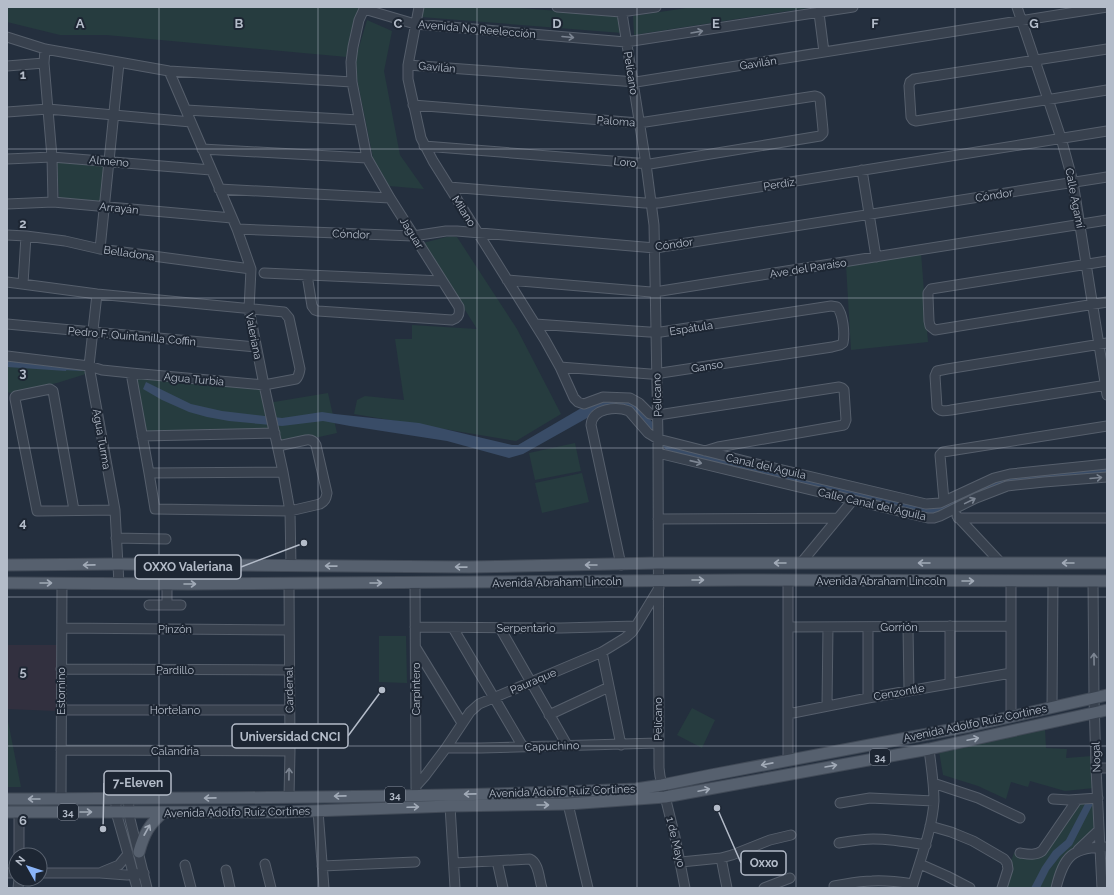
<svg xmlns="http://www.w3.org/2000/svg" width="1114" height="895" font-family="Raleway,sans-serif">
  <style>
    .medical { fill: #32303f }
    .green { fill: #263c3f }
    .water { fill: #394c67 }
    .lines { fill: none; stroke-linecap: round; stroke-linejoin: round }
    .stream { stroke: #394c67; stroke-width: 2 }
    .minor-casing { stroke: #565f6c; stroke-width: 11 }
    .major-casing { stroke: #414a57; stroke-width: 13 }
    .minor { stroke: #38414e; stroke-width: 9 }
    .major { stroke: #56606e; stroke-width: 11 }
    .oneway { stroke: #7c8592 }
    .oneway2 { stroke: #a1aab7 }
    .grid { fill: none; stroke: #b4bcc9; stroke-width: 1; stroke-opacity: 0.55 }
    .labels { text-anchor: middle; stroke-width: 4; stroke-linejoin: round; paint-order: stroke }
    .shield { fill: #1d2633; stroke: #878f9c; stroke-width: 1 }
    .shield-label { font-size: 10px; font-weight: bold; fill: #b4bcc9 }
    .street-label { font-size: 11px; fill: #b4bcc9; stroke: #1d2633 }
    .grid-label { font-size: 13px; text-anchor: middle; font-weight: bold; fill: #b4bcc9; stroke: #1d2633; stroke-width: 4; stroke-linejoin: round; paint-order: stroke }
    .leader { fill: none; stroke: #b4bcc9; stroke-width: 1.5 }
    .callout-dot { fill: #b4bcc9; stroke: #1d2633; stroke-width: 1.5 }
    .callout { fill: #1d2633; stroke: #b4bcc9; stroke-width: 1.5 }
    .callout-label { font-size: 12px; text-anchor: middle; font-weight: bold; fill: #b4bcc9 }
  </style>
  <rect width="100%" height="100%" fill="#242f3e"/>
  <path class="medical" d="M7,645H58L57,711L7,709Z"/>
  <path class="green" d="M7,7H361L357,13L347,57L106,35H60L7,22Z
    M422,7H508L621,16L622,33L421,17Z
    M693,7H814L634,35L633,16Z
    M367,20L392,31L384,71L400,155L424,189L389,186L373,158L354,64Z
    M57,160L104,166L101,202L59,198Z
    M450,236L457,237L517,329L561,414L516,441L354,414L357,400L365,396L404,400L395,339H412V325L477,329L423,243Z
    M921,253L928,342L851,350L846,265Z
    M7,356L89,366V373L57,383L11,393L7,392Z
    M131,373L264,385L268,403L328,393L337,433L278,446L275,433L142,436Z
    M575,443L581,471L535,480L529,453Z
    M582,473L589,502L542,513L535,483Z
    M379,636H406L407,683L379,682Z
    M692,708L715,720L702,748L677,735Z
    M7,716L21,787H7Z
    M1045,728L1046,748L1067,749L1066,758L1092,756L1094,788L1065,791L1030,781L1028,787L1011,782L1006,799L978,786L943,775L939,751Z
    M1098,798L1099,830L1078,851L1056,888H1002L1008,869L1014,853L1034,855L1077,800Z"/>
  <path class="water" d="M7,361L67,367L66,371L7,367Z
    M146,382L191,404L222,411L282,418L322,412L335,414L419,423L512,445H518L583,407L600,398H630L648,417L672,445L926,504L994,478L1107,464V476L1013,485L939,516L669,453L631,410L605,408L523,454L509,458L447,441L350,426L323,421L282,426L260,424L229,421L207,417L189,412L162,400L143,389Z
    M1087,800H1095L1072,845L1060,856L1049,870L1040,888H1031L1042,867L1053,851L1066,840Z"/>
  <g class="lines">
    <path class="stream" d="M64,369L82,370"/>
    <g class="minor-casing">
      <path id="minor" d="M419,7L408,65V79L421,138L433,161L545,340L560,367L574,398L578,402L584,404L603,397L630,398L639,403L650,414L658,415L839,387L842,388L844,390L846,420L844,425L718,447L705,451
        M557,7L621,12L656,7
        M621,7L646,164L654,225L658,439L659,768L660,776L675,837L685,888
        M1017,7L1061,138L1073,182L1107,395
        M364,9L415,24L626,42L853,7
        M819,13L824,52
        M7,37L45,49L169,71L352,82
        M45,49L44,63L52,157L53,202
        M1107,49L914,79L910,82L909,86L911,117L913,120L916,121L1107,90
        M408,65L636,82L1107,7
        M7,66L44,63
        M169,71L237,229L251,269L249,309L264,385L283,472L290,511L291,566
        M413,105L639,123L815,96L818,97L820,99L823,130V133L820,136L650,164L424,146
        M186,110L359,120
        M7,112L48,109L191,122
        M202,149L367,158
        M7,159L52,157L211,170
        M862,170L876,257
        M449,187L645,203H659L1107,131
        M219,189L390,198
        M7,204L53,202L232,218
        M237,229L413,236L446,231H457L655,248L1107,177
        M7,235L26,236L65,241L100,249L251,269
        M100,249L119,63
        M1107,261L931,289L928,293V296L929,321L930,326L935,330L1107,302
        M264,273L442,281
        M307,275L312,306L315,310L318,311L452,320C459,318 460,314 459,307L390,198L367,158L352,82L351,62L353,47L359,20L365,7
        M507,280L651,292L661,291L1107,220
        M7,282L97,294L284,312L289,318L300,369C299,374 299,376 296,379L264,385L131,373L102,370L89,366L7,356
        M23,284L26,236
        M97,294L89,366L115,510L119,584
        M7,324L256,347
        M535,324L649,332H661L831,306L837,307C843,314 845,333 843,343L840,345L832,347L661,373L650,374L560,367
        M1107,343L947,369L937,371L935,376L937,407C940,412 945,411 951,410L1107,385
        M131,373L149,473L155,509L290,511L320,504C325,501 326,499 327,493L316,445C314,441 311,439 306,440L278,446
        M142,436L275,433
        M658,453L928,518H934L940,516L976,498L1007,486L1044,482L1107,477
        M149,473L283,472
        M944,501L940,455L943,452L1107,426
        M74,510L53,391L50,389L16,396L15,397V399L37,511H39L115,510
        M957,516L1001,563
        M958,518H1107
        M658,519L838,518
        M116,538L166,539
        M801,563L853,500
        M621,565L591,425C592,408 617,406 629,411L648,433L658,439L753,463L926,504L940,503L994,478L1010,474L1107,464
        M788,580V760
        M1011,582V717
        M1093,582L1094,698L1096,768L1102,888
        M289,583L290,751L289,797
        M415,583L416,788
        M149,605H167V584
        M167,605H181
        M950,626V683
        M415,627L561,628L636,626
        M788,627L1011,626
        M908,627L909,691
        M62,628L289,630
        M453,628L523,747
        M500,628L567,745
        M416,648L462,723
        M602,652L621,745
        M61,669L289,670
        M868,698V627
        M827,706L828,627
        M1052,707L1053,582
        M61,710H289
        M788,714L868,698L1011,673
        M549,715L609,687
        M446,748H481L658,743
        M61,750L290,751
        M1096,768H1107
        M933,783L978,798L1020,818
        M416,786L425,776L446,748L470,712L479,704L602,652L625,638L632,632L636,626L659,588
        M128,798L130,819L147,888
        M61,799L62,583
        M116,799V812L128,854L137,888
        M1053,799L1069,800L1098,798
        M840,803L870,798L934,801
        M568,804L588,888
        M450,806L455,888
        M318,811L324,888
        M19,812V855
        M930,826L951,832L973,841L1004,859L1007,863L1008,869L1002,888
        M839,843C851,841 862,839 873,839C891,839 908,842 926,845
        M1078,850L1099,830
        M1020,853C1027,854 1035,856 1042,851L1077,800
        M721,858L727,888
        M497,861L503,888
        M681,862L721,858L732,855L770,840L791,835
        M454,863L530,859C539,863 539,879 542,888
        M265,864L271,888
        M920,864L947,876L970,888
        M185,865L191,888
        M322,866L415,862
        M226,870L230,888
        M102,872L119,865L128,854
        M7,873H16
        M40,873H100L127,875L144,873
        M834,886C847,884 859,881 872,881C886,880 900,882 913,884
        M18,888L19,879
        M764,888L790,878
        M912,888C920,859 932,831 934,801C934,783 931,766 929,749
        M1056,888C1064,856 1072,847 1107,847"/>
    </g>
    <g class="major-casing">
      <path id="major" d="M7,565L118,564L469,567L658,563H1107
        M7,583L188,584L742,580L1107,581
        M7,799C217,798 426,798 636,789L662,785L711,775L970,726L1107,695
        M7,812H284L450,806L568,804L665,797L929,749L1107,710
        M139,852C144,834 149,824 164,812"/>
    </g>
    <use href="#minor" class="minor"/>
    <use href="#major" class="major"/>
  </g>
  <defs><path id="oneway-shaft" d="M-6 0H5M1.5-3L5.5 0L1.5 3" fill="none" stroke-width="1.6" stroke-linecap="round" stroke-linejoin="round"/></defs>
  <g class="oneway">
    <use href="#oneway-shaft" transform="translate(697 32) rotate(-10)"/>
    <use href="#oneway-shaft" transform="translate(568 37) rotate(5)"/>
    <use href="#oneway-shaft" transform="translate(696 462) rotate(13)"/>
    <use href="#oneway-shaft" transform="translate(1096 478) rotate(-5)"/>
    <use href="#oneway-shaft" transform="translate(970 501) rotate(-26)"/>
    <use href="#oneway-shaft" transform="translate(1094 659) rotate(-91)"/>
    <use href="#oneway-shaft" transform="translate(289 774) rotate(-89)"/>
  </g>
  <g class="oneway2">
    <use href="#oneway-shaft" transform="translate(780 563) rotate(180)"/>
    <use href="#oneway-shaft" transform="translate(924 563) rotate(180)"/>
    <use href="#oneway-shaft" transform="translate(1068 563) rotate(180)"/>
    <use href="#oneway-shaft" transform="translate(89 565) rotate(179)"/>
    <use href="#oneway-shaft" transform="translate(591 565) rotate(180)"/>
    <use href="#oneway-shaft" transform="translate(331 566) rotate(-179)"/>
    <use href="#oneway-shaft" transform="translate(461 567) rotate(-179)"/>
    <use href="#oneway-shaft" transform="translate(698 580)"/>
    <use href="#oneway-shaft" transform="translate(968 581)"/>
    <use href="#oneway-shaft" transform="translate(46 583)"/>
    <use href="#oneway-shaft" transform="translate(376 583)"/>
    <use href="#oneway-shaft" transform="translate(190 584)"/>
    <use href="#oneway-shaft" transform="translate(973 739) rotate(-12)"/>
    <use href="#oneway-shaft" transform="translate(767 764) rotate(169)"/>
    <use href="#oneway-shaft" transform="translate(831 766) rotate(-10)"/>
    <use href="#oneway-shaft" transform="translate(704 790) rotate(-12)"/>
    <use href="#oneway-shaft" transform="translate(470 794) rotate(179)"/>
    <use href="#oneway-shaft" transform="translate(340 796) rotate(179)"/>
    <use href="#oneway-shaft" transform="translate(210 798) rotate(179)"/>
    <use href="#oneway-shaft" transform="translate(34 799) rotate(180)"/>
    <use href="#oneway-shaft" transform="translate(543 805)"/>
    <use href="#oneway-shaft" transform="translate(413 807) rotate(-2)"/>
    <use href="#oneway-shaft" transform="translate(86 812)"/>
    <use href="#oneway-shaft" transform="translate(147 830) rotate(-61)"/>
  </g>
  <path class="grid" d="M159,7V888M318,7V888M477,7V888M637,7V888M796,7V888M955,7V888M7,149H1107M7,298H1107M7,448H1107M7,597H1107M7,746H1107"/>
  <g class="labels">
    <g class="shield">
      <rect x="870" y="749" width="20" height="16" rx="3"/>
      <rect x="385" y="787" width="20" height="16" rx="3"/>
      <rect x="58" y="804" width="20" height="16" rx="3"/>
    </g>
    <g class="shield-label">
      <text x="880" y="761">34</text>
      <text x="395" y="799">34</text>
      <text x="68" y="816">34</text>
    </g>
    <g class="street-label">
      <text transform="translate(477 29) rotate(5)" y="4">Avenida No Reelección</text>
      <text transform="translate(758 63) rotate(-9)" y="4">Gavilán</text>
      <text transform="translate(437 67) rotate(5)" y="4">Gavilán</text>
      <text transform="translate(631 73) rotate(81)" y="4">Pelícano</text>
      <text transform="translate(616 121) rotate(4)" y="4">Paloma</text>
      <text transform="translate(109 161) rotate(5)" y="4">Almeno</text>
      <text transform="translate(625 162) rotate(5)" y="4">Loro</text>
      <text transform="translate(779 184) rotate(-9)" y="4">Perdíz</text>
      <text transform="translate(994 195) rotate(-9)" y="4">Cóndor</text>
      <text transform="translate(1075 198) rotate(79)" y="4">Calle Agamí</text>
      <text transform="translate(119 208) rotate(6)" y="4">Arrayán</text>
      <text transform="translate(464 211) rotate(57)" y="4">Milano</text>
      <text transform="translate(412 233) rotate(58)" y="4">Jaguar</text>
      <text transform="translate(351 234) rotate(2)" y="4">Cóndor</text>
      <text transform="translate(674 244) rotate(-8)" y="4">Cóndor</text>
      <text transform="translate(129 253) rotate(8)" y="4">Belladona</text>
      <text transform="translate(808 268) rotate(-9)" y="4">Ave del Paraíso</text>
      <text transform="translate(691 328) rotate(-9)" y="4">Espátula</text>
      <text transform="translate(132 336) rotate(5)" y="4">Pedro F. Quintanilla Coffin</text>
      <text transform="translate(254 336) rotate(79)" y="4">Valeriana</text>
      <text transform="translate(707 366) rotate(-9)" y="4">Ganso</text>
      <text transform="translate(194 379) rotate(5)" y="4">Agua Turbia</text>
      <text transform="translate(657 395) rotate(-92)" y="4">Pelícano</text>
      <text transform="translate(102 439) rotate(80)" y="4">Agua Turma</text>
      <text transform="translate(766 466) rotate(13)" y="4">Canal del Aguila</text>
      <text transform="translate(872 504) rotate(13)" y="4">Calle Canal del Águila</text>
      <text x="881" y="585">Avenida Abraham Lincoln</text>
      <text transform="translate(557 582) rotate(-1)" y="4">Avenida Abraham Lincoln</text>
      <text x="899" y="631">Gorrión</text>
      <text x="526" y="632">Serpentario</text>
      <text x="175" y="633">Pinzón</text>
      <text x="175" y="674">Pardillo</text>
      <text transform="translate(533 681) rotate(-23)" y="4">Pauraque</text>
      <text transform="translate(416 689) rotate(-90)" y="4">Carpintero</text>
      <text transform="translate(289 690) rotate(-91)" y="4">Cardenal</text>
      <text transform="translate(61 691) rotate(-90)" y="4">Estornino</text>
      <text transform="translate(899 692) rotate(-10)" y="4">Cenzontle</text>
      <text x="175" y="714">Hortelano</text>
      <text transform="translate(658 719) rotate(-90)" y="4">Pelícano</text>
      <text transform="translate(975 723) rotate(-12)" y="4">Avenida Adolfo Ruíz Cortines</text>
      <text transform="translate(552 746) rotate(-2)" y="4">Capuchino</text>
      <text x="175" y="755">Calandria</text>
      <text transform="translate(1096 757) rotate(-92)" y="4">Nogal</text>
      <text transform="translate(562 791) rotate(-2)" y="4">Avenida Adolfo Ruíz Cortines</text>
      <text transform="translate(237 812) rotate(-1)" y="4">Avenida Adolfo Ruíz Cortines</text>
      <text transform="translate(676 842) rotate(77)" y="4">1 de Mayo</text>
    </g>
  </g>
  <g class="grid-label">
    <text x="80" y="28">A</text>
    <text x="239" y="28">B</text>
    <text x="398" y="28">C</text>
    <text x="557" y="28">D</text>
    <text x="716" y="28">E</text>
    <text x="875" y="28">F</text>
    <text x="1034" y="28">G</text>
    <text x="23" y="79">1</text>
    <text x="23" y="228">2</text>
    <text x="23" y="377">3</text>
    <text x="23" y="527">4</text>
    <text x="23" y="676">5</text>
    <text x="23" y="825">6</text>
  </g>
  <path class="leader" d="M304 543L241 567M382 690L348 736M103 829L104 783M717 808L741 863"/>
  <g class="callout-dot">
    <circle cx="304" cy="543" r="4"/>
    <circle cx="382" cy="690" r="4"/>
    <circle cx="103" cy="829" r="4"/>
    <circle cx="717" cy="808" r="4"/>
  </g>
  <g class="callout">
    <rect x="135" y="555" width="106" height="24" rx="4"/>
    <rect x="232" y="724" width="116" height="24" rx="4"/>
    <rect x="104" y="771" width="67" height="24" rx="4"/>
    <rect x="741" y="851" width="45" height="24" rx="4"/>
  </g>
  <g class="callout-label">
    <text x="188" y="571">OXXO Valeriana</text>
    <text x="290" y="741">Universidad CNCI</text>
    <text x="138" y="787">7-Eleven</text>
    <text x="764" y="867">Oxxo</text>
  </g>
  <rect width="1114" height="895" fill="none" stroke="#b4bcc9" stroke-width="16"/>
  <g transform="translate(28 867) rotate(309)"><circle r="19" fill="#1d2633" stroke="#59626f"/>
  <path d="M0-3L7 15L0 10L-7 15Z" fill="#8ab4f8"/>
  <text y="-6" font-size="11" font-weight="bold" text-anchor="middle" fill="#b4bcc9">N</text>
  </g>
</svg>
